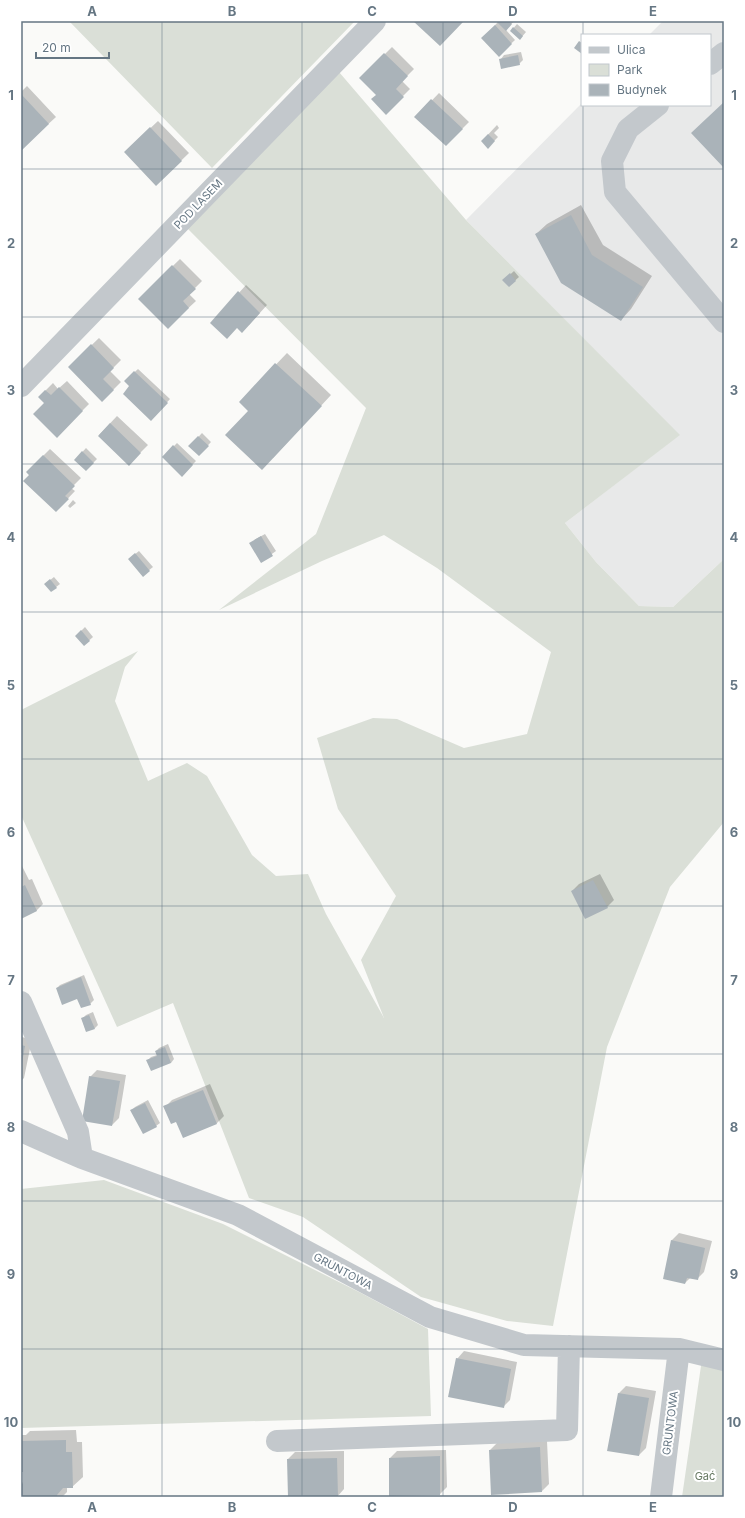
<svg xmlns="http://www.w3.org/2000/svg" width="745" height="1518" font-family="Inter,sans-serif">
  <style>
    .built { fill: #e8e9e9 }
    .green { fill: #dadfd7 }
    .shadow { fill: #0003 }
    .building { fill: #aab3b9 }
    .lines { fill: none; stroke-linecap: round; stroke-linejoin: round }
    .minor { stroke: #c3c8cc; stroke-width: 22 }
    .grid { fill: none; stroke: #657683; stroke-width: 1; stroke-opacity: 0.55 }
    .labels { text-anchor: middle; stroke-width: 4; stroke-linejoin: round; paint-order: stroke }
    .street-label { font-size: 11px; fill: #657683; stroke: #fff }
    .park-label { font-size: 11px; fill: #687a64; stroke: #fff }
    .neatline { fill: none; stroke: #657683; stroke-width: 1.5 }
    .grid-label { font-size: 13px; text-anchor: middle; font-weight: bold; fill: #657683 }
  </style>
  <rect width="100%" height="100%" fill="#fafaf8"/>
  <path class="built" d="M663,21H724V559L673,607L639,606L596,562L565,523L679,435L466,220L582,103V105H710V35H649Z"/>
  <path class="green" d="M69,21H355L212,168Z
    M339,72L466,220L680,435L565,523L596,562L639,606L673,607L724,559V822L670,887L607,1047L553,1326L507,1321L421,1297L303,1217L249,1198L173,1003L117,1027L21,815V710L138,651L125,667L115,701L148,781L187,763L207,776L252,855L276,876L308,874L326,914L384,1018L361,960L396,896L338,809L317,738L373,718L397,719L464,748L527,734L551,652L437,568L384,535L322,561L219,610L316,534L366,408L186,227Z
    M104,1180L223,1224L361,1293L428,1329L431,1416L21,1428V1189Z
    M702,1359L724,1365V1497H682Z"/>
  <path class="shadow" d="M497,21H514L506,30L515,40L499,55L483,38L498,22Z
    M517,24L526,32L520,39L511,31Z
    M392,47L414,69L402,81L410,89L386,113L377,95L361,78Z
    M521,52L523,60L519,64L501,59L504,55Z
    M27,86L56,117L21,149V92Z
    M439,93L469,122L453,138L416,117Z
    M158,121L189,153L156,185L125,152Z
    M497,125L499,128L494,133L498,137L488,147L482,141Z
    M581,205L603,245L652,276L631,309L621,320L536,234L547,224Z
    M180,259L202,281L189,294L196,301L168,327L139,299Z
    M514,271L519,277L509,286L504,280Z
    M246,285L267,305L249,325L238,327L212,323Z
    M99,338L121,360L110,371L121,382L102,401L69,367Z
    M287,353L331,395L273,458L249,411L240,402Z
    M138,369L170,399L151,420L131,386L125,381Z
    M67,381L89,404L57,436L45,403L39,397L53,383L58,389Z
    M117,416L148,445L129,464L99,435Z
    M202,433L211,442L199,455L190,446Z
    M177,443L196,461L182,475L163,457Z
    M86,448L97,459L86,470L75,460Z
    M50,449L81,478L71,488L75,491L56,511L27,472Z
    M73,500L76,503L70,508L68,506Z
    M265,534L276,551L262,561L254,540Z
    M139,551L153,567L143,575L129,559Z
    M54,577L60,584L51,591L49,581Z
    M85,627L93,637L84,645L76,636Z
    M21,864L29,880L32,879L43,904L36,911L21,918Z
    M600,874L614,900L607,907L572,891L579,884Z
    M84,975L94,1000L90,1004L57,988L60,985Z
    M93,1012L98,1025L95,1028L86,1031L82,1019L86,1015Z
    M21,1037L32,1039L24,1078L21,1081Z
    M168,1044L174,1059L171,1063L148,1060L151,1057L157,1055L156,1051L159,1048Z
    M97,1070L126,1075L119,1118L112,1125L90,1077Z
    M210,1084L224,1116L217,1123L184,1137L176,1121L165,1107L172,1100Z
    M148,1100L160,1123L156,1126L132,1110L135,1107Z
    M679,1233L712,1241L704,1272L697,1279L691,1277L685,1283L664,1278L672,1240Z
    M464,1351L517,1362L510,1400L503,1407L457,1359Z
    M626,1386L656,1391L646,1448L639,1455L608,1450L619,1393Z
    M76,1430L77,1442H82L83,1477L72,1487H67V1492L62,1497H21V1484L24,1481V1471H21V1435H26L30,1431Z
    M547,1441L549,1484L542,1491L490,1450L497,1443Z
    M446,1450L447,1487L440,1494L390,1458L397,1451Z
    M344,1451V1489L337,1497H289L288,1459L295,1452Z"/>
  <path class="building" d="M413,21H464L440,46Z
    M496,21H508L512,24L506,31Z
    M495,25L512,44L499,57L481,38Z
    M513,27L523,36L520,40L510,31Z
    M579,41L582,43V54L574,48Z
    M384,53L408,76L396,89L404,97L386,115L371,99L376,95L359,78Z
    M518,55L520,65L501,69L499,59Z
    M21,94L49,124L21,151Z
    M431,99L463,129L446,146L414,117Z
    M724,102V168L691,133Z
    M150,127L182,161L156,186L124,152Z
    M488,134L495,141L488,149L481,141Z
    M571,215L592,255L643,287L621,321L561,283L535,234Z
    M172,265L196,289L183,301L189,308L168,329L138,299Z
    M510,273L516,281L509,287L502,280Z
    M238,291L260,313L242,333L237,328L227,339L210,323Z
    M91,344L114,368L103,379L114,390L102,402L68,367Z
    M275,363L322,406L262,470L225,435L248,411L239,402Z
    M134,371L168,403L151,421L123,394L129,386L124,381Z
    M59,387L83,411L57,438L33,414L44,403L38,397L45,390L51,395Z
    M110,423L141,453L129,466L98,436Z
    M198,436L209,446L199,456L188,446Z
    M173,445L193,465L182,477L162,457Z
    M82,451L94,463L86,471L74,460Z
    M43,455L75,486L65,496L69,499L56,512L23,481L29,475L26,472Z
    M261,536L273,556L261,563L249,543Z
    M135,553L150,571L143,577L128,559Z
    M50,579L57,588L51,592L44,584Z
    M81,630L90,641L84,646L75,636Z
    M593,880L608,908L585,919L571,891Z
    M25,885L37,911L21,919V887Z
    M81,977L91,1005L81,1008L77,999L62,1005L56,988Z
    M89,1015L95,1029L86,1032L81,1018Z
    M21,1045L25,1046L22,1063H21Z
    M165,1047L171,1063L151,1071L146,1060L157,1056L155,1051Z
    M89,1076L120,1081L112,1126L82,1121Z
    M203,1090L217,1124L183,1138L176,1122L171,1124L163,1106Z
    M145,1103L157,1127L143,1134L130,1110Z
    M671,1240L705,1248L698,1280L687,1278L685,1284L663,1279Z
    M456,1358L511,1369L504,1408L448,1397Z
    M618,1393L649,1398L639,1456L607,1451Z
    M66,1440V1452H72L73,1488H63L57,1495V1497H21V1484H23V1472H21V1441Z
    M540,1447L542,1492L491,1495L489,1450Z
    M440,1456V1495L389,1496V1458Z
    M337,1458L338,1497H288L287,1459Z"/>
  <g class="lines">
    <path class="minor" d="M710,64L724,53
      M658,105L628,129L612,161L615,192L724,322
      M21,386L375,21
      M21,1002L78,1132L82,1158
      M21,1131L59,1148L82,1158L238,1215L430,1317L524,1345L679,1349L724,1360
      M277,1441L567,1430L569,1346
      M661,1497L679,1349"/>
  </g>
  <path class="grid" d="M162,21V1497M302,21V1497M443,21V1497M583,21V35M583,105V1497M21,169H724M21,317H724M21,464H724M21,612H724M21,759H724M21,906H724M21,1054H724M21,1201H724M21,1349H724"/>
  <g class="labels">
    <g class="street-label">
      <text transform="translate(198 204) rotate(-46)" y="4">POD LASEM</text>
      <text transform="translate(343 1271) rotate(28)" y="4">GRUNTOWA</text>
      <text transform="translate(670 1423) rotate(-83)" y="4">GRUNTOWA</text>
    </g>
    <g class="park-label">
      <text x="705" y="1480">Gać</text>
    </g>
  </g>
  <rect width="745" height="1518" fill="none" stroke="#ffffff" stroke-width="44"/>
  <rect x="581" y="34" width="130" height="72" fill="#ffffff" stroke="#c1c8cd"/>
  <rect x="589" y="47" width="20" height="6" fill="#c3c8cc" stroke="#c1c8cd"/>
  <text x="617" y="54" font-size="12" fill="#657683">Ulica</text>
  <rect x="589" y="64" width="20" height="12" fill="#dadfd7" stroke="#c1c8cd"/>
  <text x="617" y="74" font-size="12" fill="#657683">Park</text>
  <rect x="589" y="84" width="20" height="12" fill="#aab3b9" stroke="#c1c8cd"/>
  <text x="617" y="94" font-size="12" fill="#657683">Budynek</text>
  <path d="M36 52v6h73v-6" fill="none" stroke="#657683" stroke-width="2"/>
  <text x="42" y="52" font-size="12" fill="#657683" stroke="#ffffff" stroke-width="3" paint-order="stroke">20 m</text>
  <rect x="22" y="22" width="701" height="1474" class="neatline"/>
  <g class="grid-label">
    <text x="92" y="16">A</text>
    <text x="232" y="16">B</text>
    <text x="372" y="16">C</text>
    <text x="513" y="16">D</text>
    <text x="653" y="16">E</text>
    <text x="11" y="100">1</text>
    <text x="734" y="100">1</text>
    <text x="11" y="248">2</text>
    <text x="734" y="248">2</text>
    <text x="11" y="395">3</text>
    <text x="734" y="395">3</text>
    <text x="11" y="542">4</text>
    <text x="734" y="542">4</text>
    <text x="11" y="690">5</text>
    <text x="734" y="690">5</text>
    <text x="11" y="837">6</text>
    <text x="734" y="837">6</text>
    <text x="11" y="985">7</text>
    <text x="734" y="985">7</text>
    <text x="11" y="1132">8</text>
    <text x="734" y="1132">8</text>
    <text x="11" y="1279">9</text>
    <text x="734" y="1279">9</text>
    <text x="11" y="1427">10</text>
    <text x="734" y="1427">10</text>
    <text x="92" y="1512">A</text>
    <text x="232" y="1512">B</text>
    <text x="372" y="1512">C</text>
    <text x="513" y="1512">D</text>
    <text x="653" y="1512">E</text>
  </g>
</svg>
